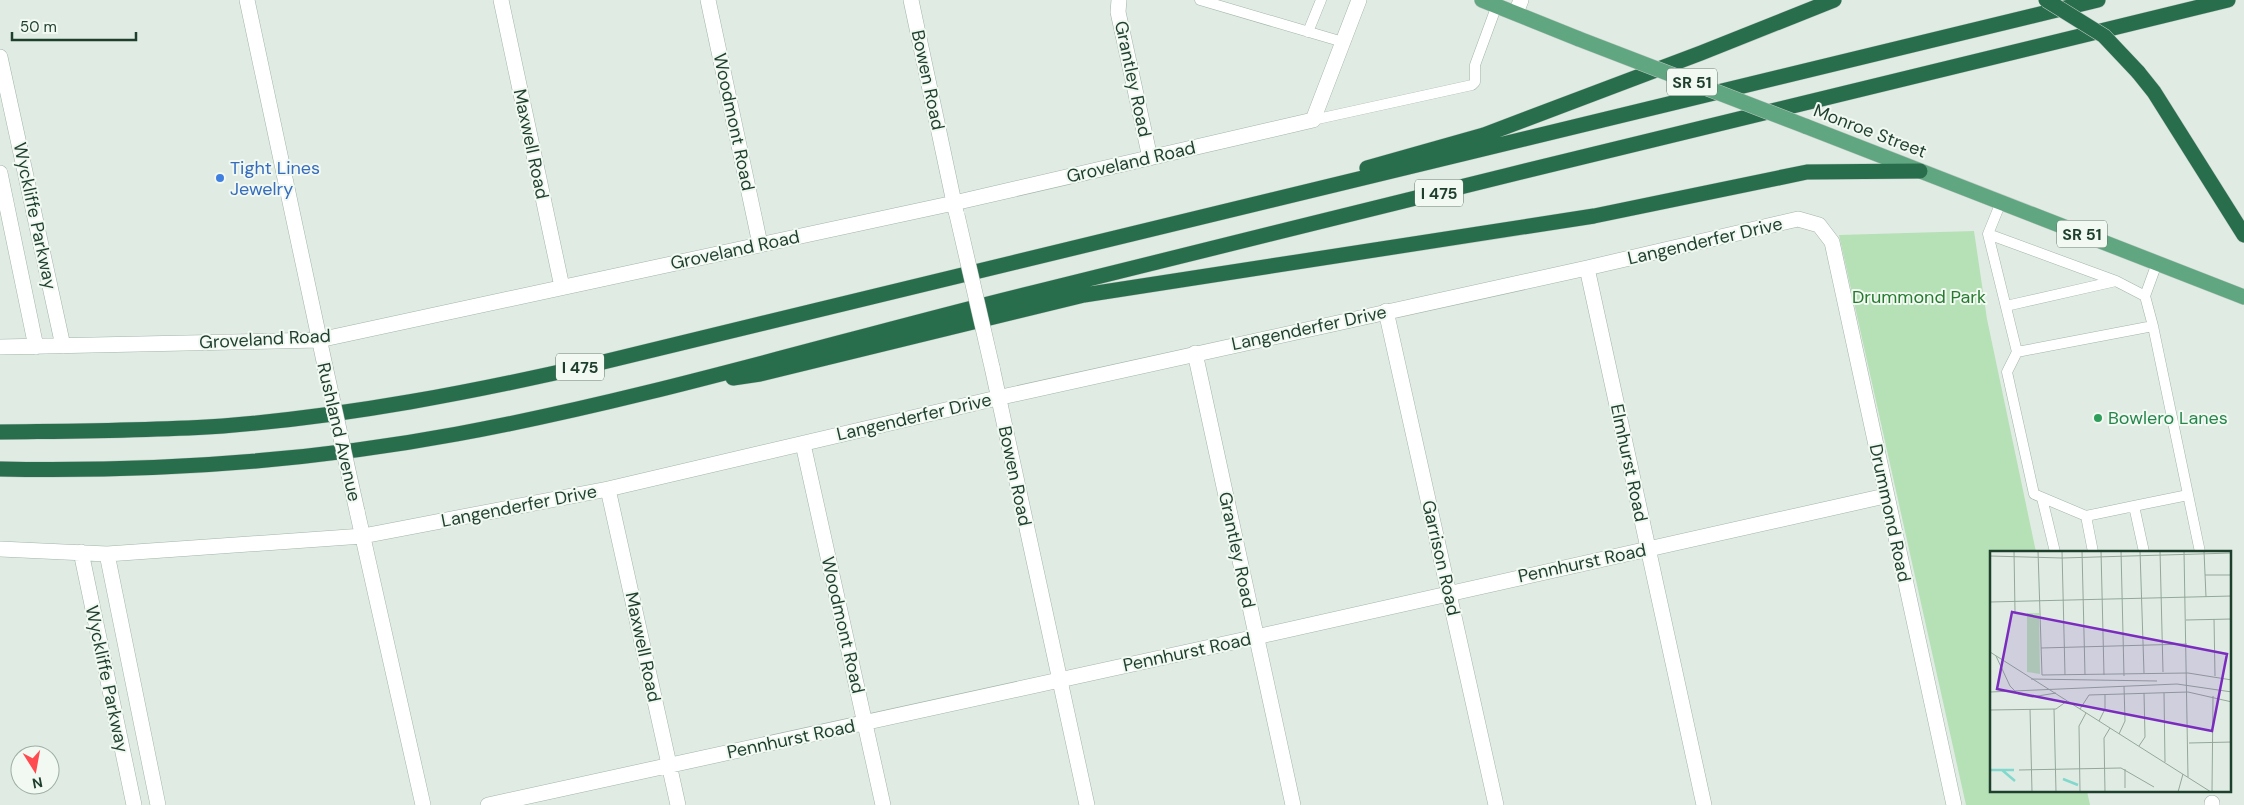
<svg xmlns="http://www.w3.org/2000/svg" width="2244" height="805" font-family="'DM Sans',sans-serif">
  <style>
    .green { fill: #b6e0b6 }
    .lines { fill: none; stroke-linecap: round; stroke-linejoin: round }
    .service-casing { stroke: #a2b5a9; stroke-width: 11 }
    .minor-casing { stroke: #a2b5a9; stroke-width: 16 }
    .primary-casing { stroke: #c0c9c4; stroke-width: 16 }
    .motorway-casing { stroke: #c0c9c4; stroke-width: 16 }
    .service { stroke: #fff; stroke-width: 10 }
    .minor { stroke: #fff; stroke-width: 15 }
    .primary { stroke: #60a781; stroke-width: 15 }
    .motorway { stroke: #286e4c; stroke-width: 15 }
    .minor-bridge-casing { stroke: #a2b5a9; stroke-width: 16; stroke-linecap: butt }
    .primary-bridge-casing { stroke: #c0c9c4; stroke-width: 16; stroke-linecap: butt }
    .motorway-bridge-casing { stroke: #c0c9c4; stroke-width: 16; stroke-linecap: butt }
    .minor-bridge { stroke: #fff; stroke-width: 15 }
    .primary-bridge { stroke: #60a781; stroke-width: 15 }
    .motorway-bridge { stroke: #286e4c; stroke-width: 15 }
    .shop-dot { fill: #3f7fe0; stroke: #f1f9f2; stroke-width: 2 }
    .leisure-dot { fill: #2e9e5b; stroke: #f1f9f2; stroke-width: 2 }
    .labels { text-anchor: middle; stroke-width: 4; stroke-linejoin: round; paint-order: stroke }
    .shield { fill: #f1f9f2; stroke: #5e7768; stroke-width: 1 }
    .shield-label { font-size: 16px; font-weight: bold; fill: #1f3f2d }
    .street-label { font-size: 18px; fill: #1f3f2d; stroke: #f1f9f2 }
    .shop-label { font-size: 18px; fill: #366cbe; stroke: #f1f9f2; text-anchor: start }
    .park-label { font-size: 18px; fill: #257a2e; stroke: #f1f9f2 }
    .leisure-label { font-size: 18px; fill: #27864d; stroke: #f1f9f2; text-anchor: start }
    .inset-river { fill: none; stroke: #82d8cd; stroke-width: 2.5 }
    .inset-road { fill: none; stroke: #93a79a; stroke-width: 1 }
    .view { fill: #7b2cbf; fill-opacity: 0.15; stroke: #7b2cbf; stroke-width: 2.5 }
    .inset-edge { fill: none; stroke: #1f3f2d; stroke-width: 2.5 }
  </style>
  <rect width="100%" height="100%" fill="#e0ece3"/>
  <path class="green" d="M1974,231L1987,319L2036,552H1992V791H2087L2090,805H1966L1839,235Z"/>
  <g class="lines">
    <g class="service-casing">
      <path id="service" d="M1200,0L1343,42
        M1308,32L1321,0
        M1313,120L1472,85L1475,82V65L1497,5
        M2001,202L1988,234L2017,352L2153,326L2145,296L2157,263
        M1988,234L2116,281
        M2006,306L2116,281L2145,296
        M2153,326L2200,552
        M2017,352L2007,372L2034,494L2086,516
        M2042,498L2055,552
        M2134,506L2188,495
        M2093,552L2086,516L2134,506L2144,552"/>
    </g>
    <g class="minor-casing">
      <path id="minor" d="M247,0L325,366
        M501,0L562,287
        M708,0L760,244
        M911,0L956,212
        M1119,0L1118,12L1150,158
        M1516,13L1521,0
        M0,57L63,346
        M0,173L36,347
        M1587,268L1704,805
        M1386,311L1496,805
        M0,347L319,340L954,203L1313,120L1359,0
        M1195,353L1293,805
        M992,367L1087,805
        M803,444L883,805
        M608,489L678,805
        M357,511L423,805
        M0,549L107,554L363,536L608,489L997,398L1587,268L1798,219L1819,225L1832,242L1954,805
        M81,552L134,805
        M107,554L158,805
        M2212,803V805
        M488,805L1256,637L1885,496"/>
    </g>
    <g class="primary-casing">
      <path id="primary" d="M1482,0L1579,39
        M1805,126L2244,297"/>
    </g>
    <g class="motorway-casing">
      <path id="motorway" d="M2138,72L2154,92L2244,235
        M1367,168L1484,135L1701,53L1834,0
        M733,378L760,374L1084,295L1594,216L1807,172L1920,171
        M0,432C74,431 149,431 223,426C349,416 473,392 595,364L2098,0
        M0,469C153,472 306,462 457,434C652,398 843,339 1036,292C1433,193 1830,96 2228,0"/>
    </g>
    <use href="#service" class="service"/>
    <use href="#minor" class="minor"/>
    <use href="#primary" class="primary"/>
    <use href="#motorway" class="motorway"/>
    <g class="minor-bridge-casing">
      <path id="minor-bridge" d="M957,215L992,367
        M325,366L357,511"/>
    </g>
    <g class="primary-bridge-casing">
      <path id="primary-bridge" d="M1579,39L1805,126"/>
    </g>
    <g class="motorway-bridge-casing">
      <path id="motorway-bridge" d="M2046,0L2104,36L2138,72"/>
    </g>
    <use href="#minor-bridge" class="minor-bridge"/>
    <use href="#primary-bridge" class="primary-bridge"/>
    <use href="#motorway-bridge" class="motorway-bridge"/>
  </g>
  <circle class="shop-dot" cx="220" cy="178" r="5"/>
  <circle class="leisure-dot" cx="2098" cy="418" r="5"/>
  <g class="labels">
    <g class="shield">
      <rect x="1667" y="68.5" width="50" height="27" rx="4"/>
      <rect x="1415" y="179.5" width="48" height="27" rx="4"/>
      <rect x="2057" y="220.5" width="50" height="27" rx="4"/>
      <rect x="556" y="353.5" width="48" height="27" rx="4"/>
    </g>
    <g class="shield-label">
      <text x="1692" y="88">SR 51</text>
      <text x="1439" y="199">I 475</text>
      <text x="2082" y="240">SR 51</text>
      <text x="580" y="373">I 475</text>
    </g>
    <g class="street-label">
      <text transform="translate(1133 79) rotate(78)" y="6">Grantley Road</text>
      <text transform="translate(928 80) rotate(78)" y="6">Bowen Road</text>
      <text transform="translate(734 122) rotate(78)" y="6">Woodmont Road</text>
      <text transform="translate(1870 131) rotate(21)" y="6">Monroe Street</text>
      <text transform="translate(531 144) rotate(78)" y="6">Maxwell Road</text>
      <text transform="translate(1131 162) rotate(-13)" y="6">Groveland Road</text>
      <text transform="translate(35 216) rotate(78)" y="6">Wyckliffe Parkway</text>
      <text transform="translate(1705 241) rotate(-13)" y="6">Langenderfer Drive</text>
      <text transform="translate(735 250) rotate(-12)" y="6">Groveland Road</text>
      <text transform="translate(1309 328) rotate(-12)" y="6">Langenderfer Drive</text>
      <text transform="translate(265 339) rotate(-3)" y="6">Groveland Road</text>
      <text transform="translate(914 417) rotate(-13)" y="6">Langenderfer Drive</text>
      <text transform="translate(339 432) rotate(77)" y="6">Rushland Avenue</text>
      <text transform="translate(1629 463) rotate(78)" y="6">Elmhurst Road</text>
      <text transform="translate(1015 476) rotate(78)" y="6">Bowen Road</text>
      <text transform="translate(519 506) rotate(-11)" y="6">Langenderfer Drive</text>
      <text transform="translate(1890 513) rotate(78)" y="6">Drummond Road</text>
      <text transform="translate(1237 550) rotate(78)" y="6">Grantley Road</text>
      <text transform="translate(1441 558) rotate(77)" y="6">Garrison Road</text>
      <text transform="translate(1582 563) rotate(-12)" y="6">Pennhurst Road</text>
      <text transform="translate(843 625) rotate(77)" y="6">Woodmont Road</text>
      <text transform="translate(643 647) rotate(78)" y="6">Maxwell Road</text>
      <text transform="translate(1187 652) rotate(-12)" y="6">Pennhurst Road</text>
      <text transform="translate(107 679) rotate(78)" y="6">Wyckliffe Parkway</text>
      <text transform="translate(791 739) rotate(-12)" y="6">Pennhurst Road</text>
    </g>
    <g class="shop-label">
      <text x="230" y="174">Tight Lines<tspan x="230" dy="21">Jewelry</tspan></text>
    </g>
    <g class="park-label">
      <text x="1919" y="303">Drummond Park</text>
    </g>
    <g class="leisure-label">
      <text x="2108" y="424">Bowlero Lanes</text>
    </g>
  </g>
  <g transform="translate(1990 551)">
    <rect width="241" height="241" fill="#e0ece3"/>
    <path d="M37,62H49L50,123L37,121Z" fill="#b6e0b6"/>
    <path class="inset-river" d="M0,219H24M12,219L25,230M73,228L88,234"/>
    <path class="inset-road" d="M24,0L25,61M48,0L52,124L198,122L242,129M72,0L75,124M92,0L95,124M111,0L114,124M131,0L134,125M150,0L154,122M170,0L173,121M194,0L198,226M214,0L216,46M0,5L72,7L242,2M0,22V86M215,24H242M0,51L242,45M224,68L225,125M196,69L242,68M51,97L197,93M0,101L221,241M6,105L20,135L28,143L42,146L66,142M41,128L167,130M0,141L187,133L242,141M174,142L175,211M40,158L42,241M64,158L66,241M90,158L99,144L198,141L242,151M0,159L66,158L77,150M109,170L115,158V143M129,183L135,170L134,135M199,192L242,191M149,195L155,186L154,142M135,218V237M29,219L131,217L164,236M90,241L89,175L96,162M115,241L114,187L120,177M188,241L193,223M222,241L223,145"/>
    <path class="view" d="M22,61L237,103L222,180L7,138Z"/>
    <rect width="241" height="241" class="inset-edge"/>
  </g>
  <g transform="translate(35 770) rotate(169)"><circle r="24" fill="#f1f9f2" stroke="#9dafa3"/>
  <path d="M0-4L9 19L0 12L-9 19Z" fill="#ff4b50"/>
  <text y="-8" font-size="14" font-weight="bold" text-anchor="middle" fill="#1f3f2d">N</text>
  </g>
  <path d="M12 32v8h124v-8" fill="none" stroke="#1f3f2d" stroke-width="2.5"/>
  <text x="20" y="32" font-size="15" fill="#1f3f2d" stroke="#f1f9f2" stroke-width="4" paint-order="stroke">50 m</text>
</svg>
